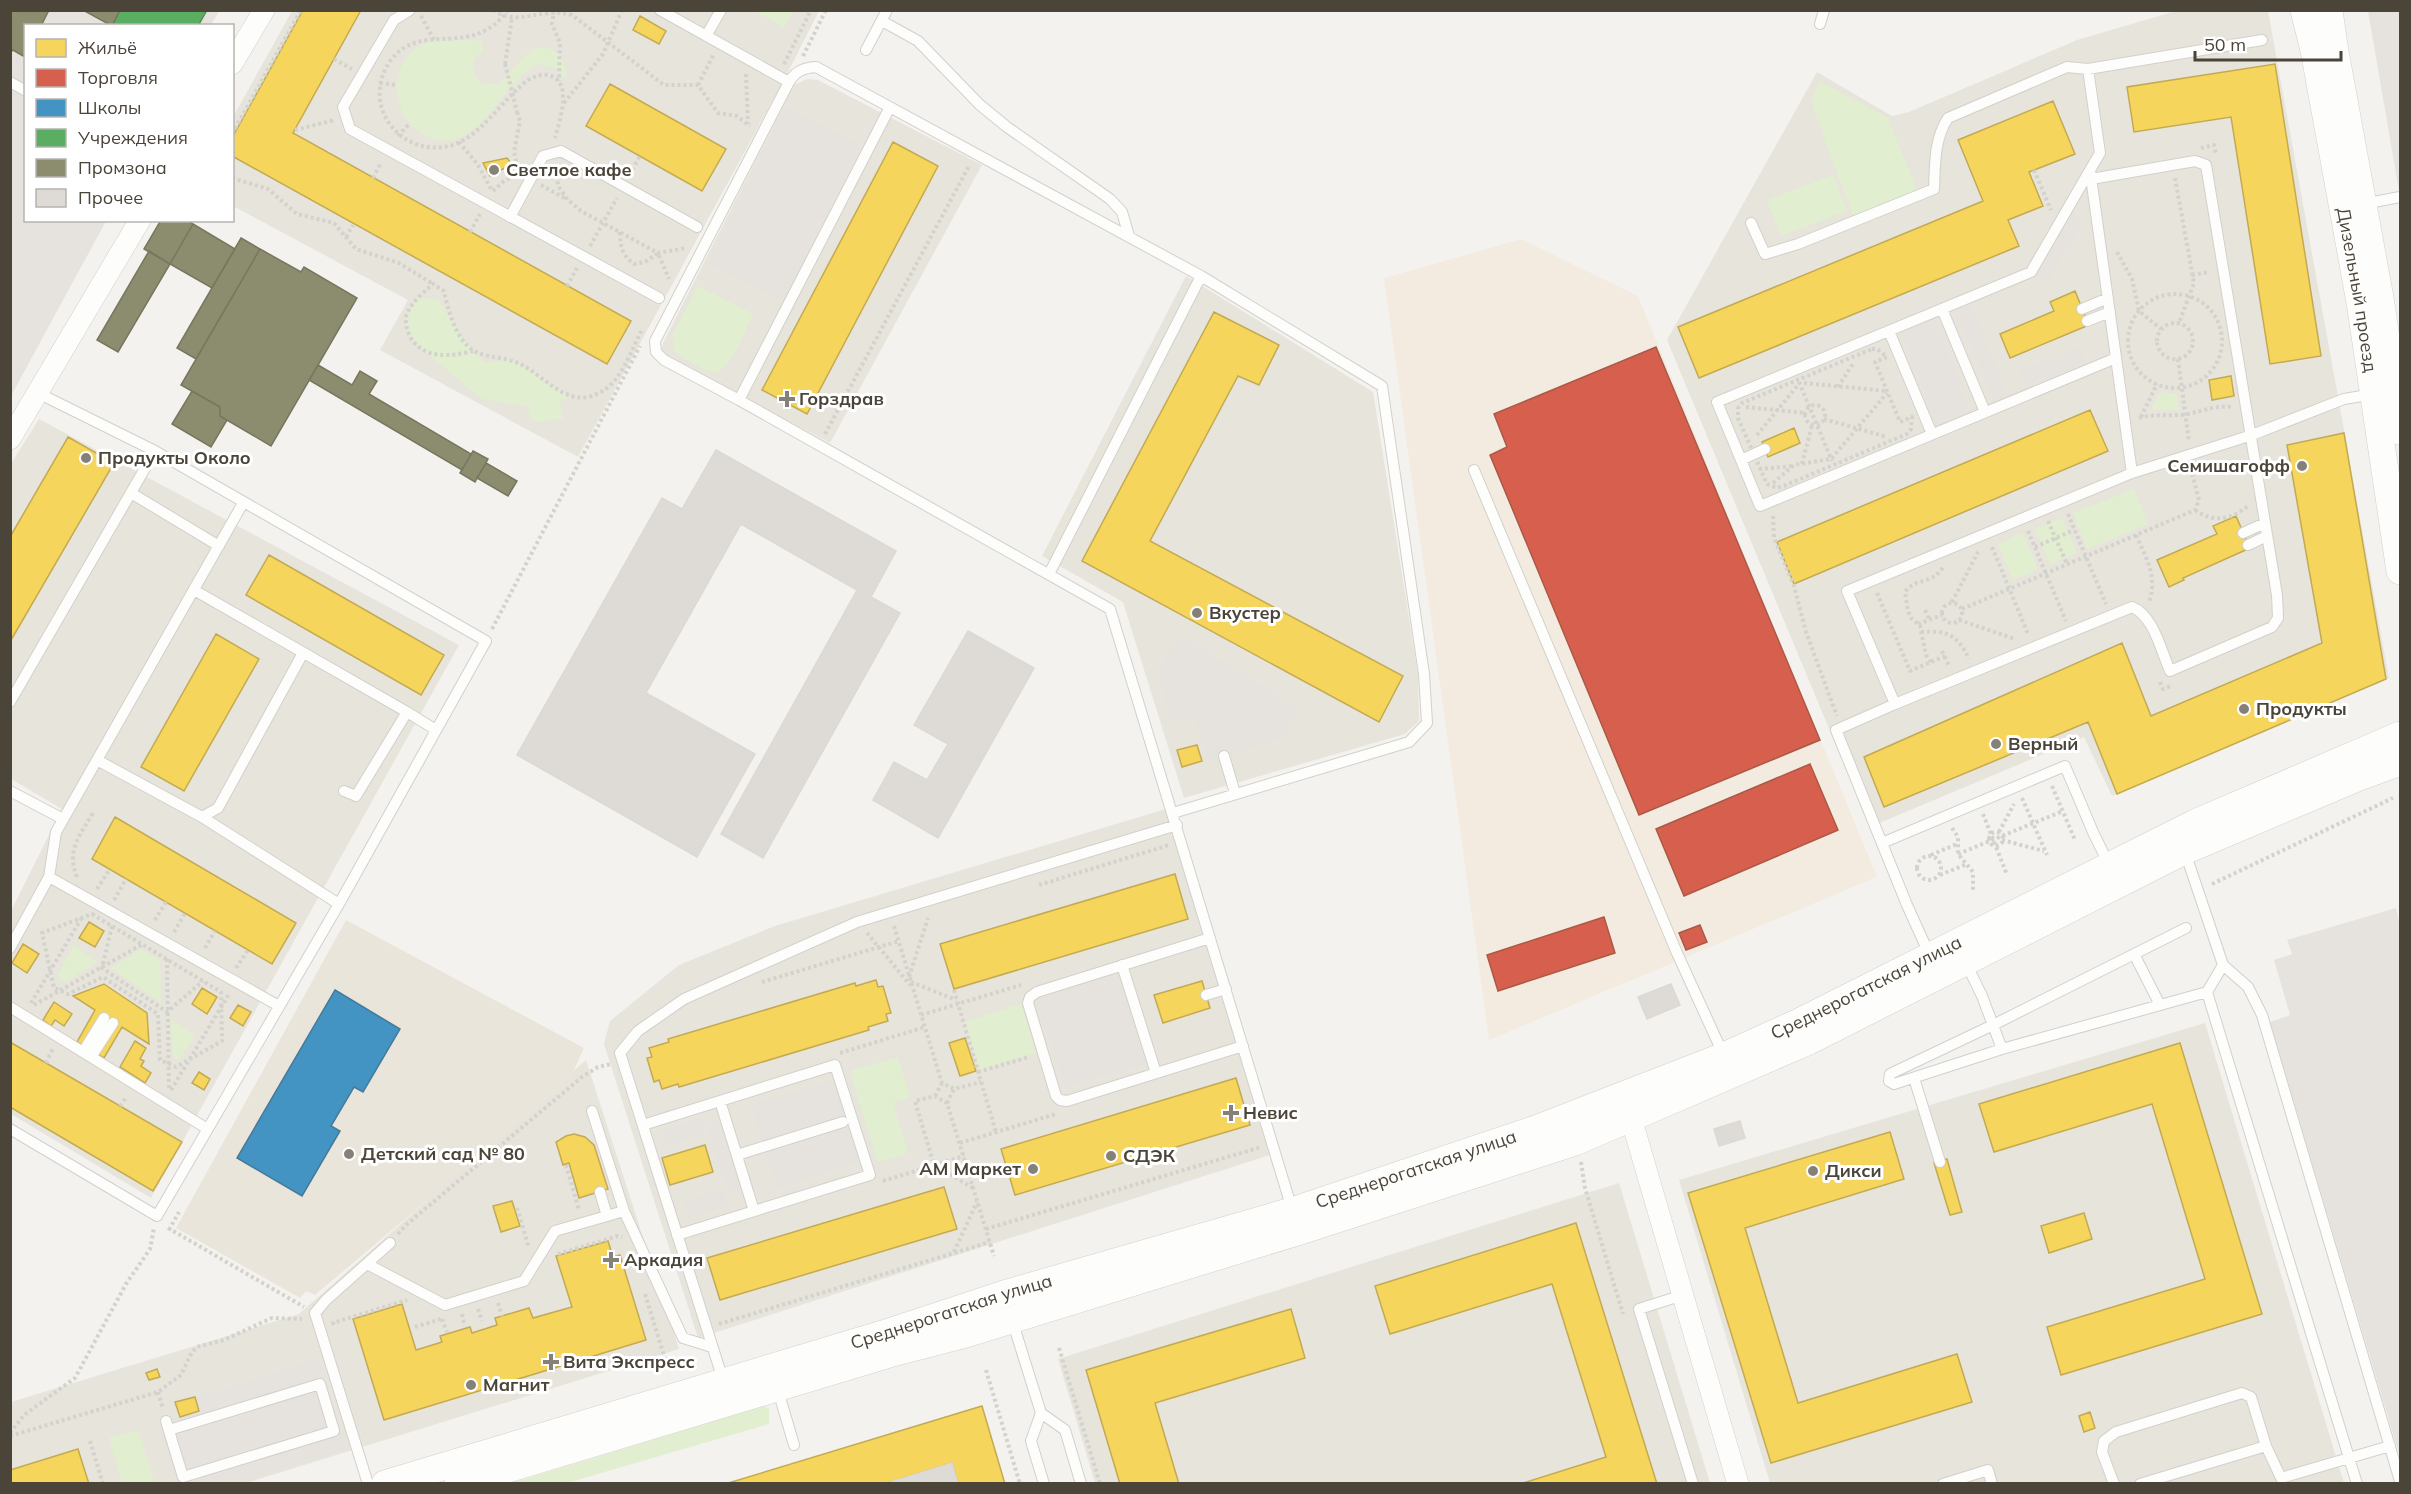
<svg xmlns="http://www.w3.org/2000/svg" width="2411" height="1494" font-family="Mulish,sans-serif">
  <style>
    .residential { fill: #e7e4dc }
    .commercial { fill: #f3ebdf }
    .industrial { fill: #e6e2de }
    .education { fill: #eae5da }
    .green { fill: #e1eecf }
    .parking { fill: #e6e3df }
    .homes { fill: #f6d55c; stroke: #c3aa52; stroke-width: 1.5 }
    .shops { fill: #d6604d; stroke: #ac5847; stroke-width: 1.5 }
    .schools { fill: #4393c3; stroke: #457b9a; stroke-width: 1.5 }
    .public { fill: #5aae61; stroke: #568e55; stroke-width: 1.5 }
    .industry { fill: #8c8c6e; stroke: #78765e; stroke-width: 1.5 }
    .building { fill: #dedbd6; stroke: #dcd9d4; stroke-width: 1.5 }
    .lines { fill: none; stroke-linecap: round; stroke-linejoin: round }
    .service-casing { stroke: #d2d0cb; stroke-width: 12 }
    .minor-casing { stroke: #d2d0cb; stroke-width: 22 }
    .tertiary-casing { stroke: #d2d0cb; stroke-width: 28 }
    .path { stroke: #d3d2cc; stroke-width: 4; stroke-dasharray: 3 3; stroke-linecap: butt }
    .service { stroke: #fdfdfc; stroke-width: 10 }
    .minor { stroke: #fdfdfc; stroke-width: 21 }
    .tertiary { stroke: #fdfdfc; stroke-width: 27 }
    .path-bridge { stroke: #d3d2cc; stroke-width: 4; stroke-dasharray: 3 3; stroke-linecap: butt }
    .poi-dot { fill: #868178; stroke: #fff; stroke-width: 2 }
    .labels { text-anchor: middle; stroke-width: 6; stroke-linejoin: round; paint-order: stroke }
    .poi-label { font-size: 18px; font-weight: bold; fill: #4b4439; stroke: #fff; text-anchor: start }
    .street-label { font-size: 18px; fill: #4b4439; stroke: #fff }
  </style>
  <rect width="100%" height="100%" fill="#f4f2ee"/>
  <path class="residential" d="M292,11H819L784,80L578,457L380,350L408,300L233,206V117Z
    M2176,11H2268L2389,678L2112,796L2084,737L1870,827L1667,340L1817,72L1892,116L1909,112L2077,40Z
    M807,79L818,80L982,165L830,443L666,355L662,350L663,343L794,85Z
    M1186,276L1373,392L1418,675L1419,721L1405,734L1184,798L1123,602L1042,556Z
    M39,419L459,645L151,1198L11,1114V911L62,809L11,779L10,465Z
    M1166,809L1270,1155L698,1338L604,1044L610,1021L679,965L775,926Z
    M2205,1023L2344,1483H1770L1679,1180Z
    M586,1060L679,1349L246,1483L11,1484V1402L299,1314Z
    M1619,1183L1710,1483H1095L1058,1359Z"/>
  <path class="commercial" d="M1521,239L1638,296L1877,877L1489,1040L1384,278Z"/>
  <path class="industrial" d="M11,11H219L211,25L26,26V220L106,221L11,396Z
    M2368,11H2400V200V197Z"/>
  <path class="education" d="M346,920L584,1048L569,1081L315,1295L306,1291L300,1298L176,1228Z"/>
  <path class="green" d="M754,11H793L784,27Z
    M471,40L482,41L483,51C469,59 470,75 483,84H499C515,73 531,31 558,54C566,62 567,70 566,80L557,69L537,64C505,82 492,124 457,139C449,142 442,141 435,139C400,129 385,86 407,57C411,52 418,45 425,43C439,39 456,41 471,40Z
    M1819,81L1887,117L1917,190L1853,216L1811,101Z
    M1833,175L1847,211L1781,236L1767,200Z
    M698,286L753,314C746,328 730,375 712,372C703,371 684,357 675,352L672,336Z
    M418,298L438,300L452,318L460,335L485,363L506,359L520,364L570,397L559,402L564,418L539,422L530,419L529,407L482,399L416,344C402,325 404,316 418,298Z
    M2160,392L2177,394L2179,410H2151Z
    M2134,489L2148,524L2087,549L2073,513Z
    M2062,518L2077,553L2050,564L2035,529Z
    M2023,533L2038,569L2013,580L1998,544Z
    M74,945L98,962L66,982L57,977Z
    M141,949L160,960L161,1003L111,968Z
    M1021,1004L1036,1053L979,1070L965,1022Z
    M171,1018L195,1036L179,1060L173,1058Z
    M898,1057L910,1097L893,1103L908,1153L877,1162L850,1071Z
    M764,1406L769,1409V1424L567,1483H512Z
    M138,1430L155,1483H122L109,1438Z"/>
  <path class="parking" d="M786,107L861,145L782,302L707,264Z
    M2072,215L2083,222L2048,281L2037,275Z
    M1970,304L2008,395L1994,401L1956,310Z
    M1935,318L1970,411L1936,424L1901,331Z
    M2080,347L2087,363L2027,386L2020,370Z
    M1181,635L1299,708L1282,739L1208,761L1195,718L1172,725L1157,671Z
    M2396,908L2400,925V1457L2270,1022L2290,1015L2274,960L2292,954L2287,940Z
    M1119,973L1146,1064L1064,1088L1037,997Z
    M836,1078L862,1161L777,1188L751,1105Z
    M701,1118L706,1133L666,1145L661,1130Z
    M720,1119L742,1189L727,1193L705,1124Z
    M723,1188L729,1206L688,1218L683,1201Z
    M319,1359L347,1450L235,1483H176L157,1423L199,1411L195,1397Z"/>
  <path class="homes" d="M303,10H361L293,133L631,321L607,364L232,156V138Z
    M640,16L666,31L659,44L633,30Z
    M2275,64L2321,356L2270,364L2231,117L2134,132L2127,87Z
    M610,84L726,149L702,191L586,126Z
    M2053,101L2075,154L2029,172L2043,206L2008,220L2019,246L1699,378L1678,327L1983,201L1958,140Z
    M893,142L938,166L807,414L762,390Z
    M507,158L512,164L490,176L483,163Z
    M2075,291L2089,325L2010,358L2000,334L2054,311L2050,302Z
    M1214,312L1279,345L1259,385L1238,376L1150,541L1403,676L1379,722L1082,561Z
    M2231,376L2234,396L2212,400L2209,380Z
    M2090,410L2108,451L1794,584L1777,542Z
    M1794,428L1800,443L1768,457L1762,442Z
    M2344,433L2386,679L2117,794L2088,722L1884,807L1864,757L2122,643L2151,716L2322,643L2287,445Z
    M68,437L114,463L10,642V537Z
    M2236,516L2250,548L2183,578L2184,580L2169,587L2157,560L2217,534L2213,526Z
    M269,555L444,655L421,695L246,595Z
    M216,634L259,659L184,791L141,767Z
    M1197,745L1202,761L1182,767L1177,750Z
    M115,817L296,923L272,964L92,859Z
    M1175,874L1188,919L954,989L940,944Z
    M89,922L104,931L95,947L79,938Z
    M23,944L39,954L27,973L12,963Z
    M876,980L878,987L883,986L891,1013L886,1014L888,1021L868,1027L869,1030L679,1087L678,1084L662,1089L659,1080L654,1082L647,1058L652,1057L649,1048L669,1042L668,1039L855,983L856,986Z
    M1202,981L1210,1008L1163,1023L1154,995Z
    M104,984L147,1013L149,1044L122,1027L104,1058L77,1042L95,1010L73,996Z
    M202,988L217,997L207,1014L192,1004Z
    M54,1002L72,1014L64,1026L55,1020L51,1026L43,1020Z
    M238,1005L251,1012L243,1026L230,1018Z
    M965,1038L976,1071L960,1076L949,1043Z
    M135,1041L146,1048L140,1059L144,1061L141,1066L151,1073L145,1083L120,1067Z
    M10,1042L182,1142L153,1191L10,1107Z
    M2180,1043L2262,1314L2061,1375L2047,1327L2205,1279L2156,1117L2152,1104L1994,1152L1979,1104Z
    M199,1072L210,1079L204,1090L192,1083Z
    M1236,1078L1250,1125L1015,1195L1001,1149Z
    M1890,1132L1904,1179L1745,1228L1798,1403L1957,1354L1972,1402L1771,1463L1688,1193Z
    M574,1134L585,1137L594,1145L608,1189L579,1198L569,1163L563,1165L556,1142L566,1136Z
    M705,1145L713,1172L670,1185L662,1158Z
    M1947,1159L1962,1212L1950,1215L1934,1163Z
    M944,1187L957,1229L720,1300L707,1258Z
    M512,1201L520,1226L501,1232L493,1206Z
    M2084,1213L2092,1239L2049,1253L2041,1226Z
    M1576,1223L1657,1484H1520L1606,1457L1552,1284L1390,1334L1375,1286Z
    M608,1241L613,1257L620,1255L646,1340L384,1420L353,1319L402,1304L416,1350L442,1342L440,1336L470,1327L472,1333L497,1325L495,1318L529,1308L533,1318L572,1307L556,1256Z
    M1291,1309L1305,1358L1155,1403L1179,1484H1120L1086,1370Z
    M157,1369L160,1377L149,1380L146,1373Z
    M195,1397L199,1411L180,1417L175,1402Z
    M982,1406L1005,1484H958L952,1463L884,1484H725Z
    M2090,1412L2095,1428L2084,1432L2079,1416Z
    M78,1449L89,1484H10V1470Z"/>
  <path class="shops" d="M1656,347L1820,740L1639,815L1490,455L1507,447L1494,414Z
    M1810,764L1838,830L1684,896L1656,829Z
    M1604,917L1615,953L1498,991L1487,955Z
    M1700,925L1707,942L1686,950L1679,933Z"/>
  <path class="schools" d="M335,990L400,1029L363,1092L354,1087L331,1126L340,1131L302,1196L237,1158Z"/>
  <path class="public" d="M120,10H207L198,26H112Z"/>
  <path class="industry" d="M10,10H49L41,26H26V51L23,56L13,50L10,53Z
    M83,10H120L112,26Z
    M161,220H187L193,224L170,264L144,249Z
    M193,224L235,249L212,288L170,264Z
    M241,238L260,249L196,359L177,348Z
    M260,249L301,272L304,267L357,298L271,446L220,416V407L181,385Z
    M149,251L170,264L118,352L97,340Z
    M318,365L352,385L360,371L377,381L369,394L471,454L462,470L309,380Z
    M192,391L220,407V416L227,420L211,447L172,424Z
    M473,451L488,459L475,482L460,473Z
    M486,463L517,481L508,496L477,478Z"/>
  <path class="building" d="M716,450L896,551L871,597L900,613L763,858L721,834L857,590L741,524L646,693L755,754L697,857L517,755L662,498L682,509Z
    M968,631L1034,668L938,838L873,800L894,762L927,780L948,744L914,725Z
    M1671,984L1680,1005L1647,1019L1638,997Z
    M1740,1121L1745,1138L1719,1146L1714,1129Z
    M952,1463L958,1484H884Z"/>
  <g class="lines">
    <g class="service-casing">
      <path id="service" d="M410,10L394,20L343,107L350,129L659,298
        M660,10L789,82
        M882,21L918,41L980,105L1007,127L1110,199L1122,212L1129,236
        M1820,24L1824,10
        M706,36L721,10
        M866,50L887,10
        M2088,69L2100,153L2090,170L2132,473
        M10,82L26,91
        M890,107L739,400L1110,609L1292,1209
        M2090,170L2031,272L1717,402L1760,506L2116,358
        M2363,204L2400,197
        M510,217L543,156L561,151L697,227
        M1751,223L1765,254L1798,244L1934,189C1935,165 1934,139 1948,118L2067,67L2088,69L2262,40
        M1942,309L1985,412
        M2082,309L2108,298
        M2087,321L2110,312
        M1889,331L1932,434
        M739,400L664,360L656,352L655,341L789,82C796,71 803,68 816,67L1201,276L1382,386L1424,674L1427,723L1409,742L1173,813
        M1741,460L1765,449
        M1474,470L1677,953L1724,1056
        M131,493L219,546
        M2243,533L2265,523
        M2248,545L2267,536
        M1049,574L1201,276
        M194,590L407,712L356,796L344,791
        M10,702L155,451
        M1895,704L2132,607C2154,616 2161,651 2170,671L2272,627L2278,618L2277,595L2206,165L2195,161L2091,179
        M407,712L436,730
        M1224,756L1235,793
        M97,760L202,817L218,808L303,653
        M10,791L63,819
        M202,817L339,904
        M1882,843L2065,766L2093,832L2110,867
        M2185,852L2223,965L2207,992L2002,1049L1894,1084L1889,1081L1890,1074L1993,1025L2186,928
        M49,877L279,1006
        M1210,938L1037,992L1030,997L1028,1003L1056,1096L1060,1100L1067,1101L1243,1046
        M10,948L49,877L56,832L243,503
        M2134,954L2160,1005
        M1930,956L1907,905L1836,730L1895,704L1847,591L2132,473L2252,435L2344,399L2374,394
        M1965,961L1982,996L2002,1049
        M1122,965L1156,1073
        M2223,965L2248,987L2262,1015L2400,1481
        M2207,992L2357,1484
        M1206,995L1226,989
        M10,1007L206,1128
        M83,1052L104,1018
        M91,1057L113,1023
        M1914,1078L1940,1162
        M720,1101L754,1211
        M592,1111L624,1211L683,1338L712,1347
        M643,1125L835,1065L870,1175L677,1235
        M10,1129L157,1216L339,904L486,641L155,451L38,393
        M737,1155L843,1122
        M600,1192L607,1216
        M369,1265L445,1305L524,1281L555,1231L624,1211
        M1683,1295L1639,1309L1693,1484
        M1012,1320L1041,1413L1031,1441L1044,1484
        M724,1383L620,1053L638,1031L684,999L857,922L1177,825
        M777,1387L794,1445
        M1041,1413L1065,1430L1081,1484
        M166,1421L183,1477L334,1431L320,1384L169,1430
        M368,1484L315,1313L326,1300L390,1243
        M1943,1484L1988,1470L1992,1484
        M2114,1484L2102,1452L2104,1441L2116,1432L2242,1393L2251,1397L2266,1446
        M2140,1484L2266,1446L2281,1478L2390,1446"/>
    </g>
    <g class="minor-casing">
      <path id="minor" d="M232,64L264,10
        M10,439L140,220
        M1631,1118L1738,1484"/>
    </g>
    <g class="tertiary-casing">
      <g id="tertiary">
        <path id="s1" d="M2304,10L2314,50L2360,302L2400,571"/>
        <path d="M2329,10L2334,46L2380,298L2400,431"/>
        <path id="s2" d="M385,1484L883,1334L1004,1294L1292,1211L1533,1130L1724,1056L1797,1023L2195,823L2400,735"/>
        <path d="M458,1484L889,1354L962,1335L1300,1231L1575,1142L1809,1041L2184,851L2359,777L2400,762"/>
      </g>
    </g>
    <path class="path" d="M493,10C520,28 540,6 572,15L664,85H698L718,113L737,116L750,126
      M508,10C471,61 422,19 391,60C356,108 408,166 460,142C487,128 504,98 528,80C536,76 542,73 551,76C573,83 559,123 555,138
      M554,10L552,24L560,43L559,81
      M421,16L435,42
      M803,56L826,10
      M334,59L352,69
      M505,64L512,18
      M784,64L811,10
      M746,74L748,124
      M380,83L397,85
      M698,85L714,54
      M564,103L603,54L622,10
      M517,112L520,121L514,152L519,173
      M295,130L335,120
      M232,134L301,10
      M398,136L409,124
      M459,142L478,165L491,189
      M2201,148L2214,145L2216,155
      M553,170L560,189L568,200L581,211L658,253L686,248
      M2034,170L2051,210
      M629,175L640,156
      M232,178L268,189L297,214L334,223L356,249L399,263L433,284
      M373,178L381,163
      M2175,178L2194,283L2179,323
      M541,185L566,199
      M493,191L504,181L518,174
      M470,232L480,214
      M620,232C620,247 622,255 634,264L645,262L658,253L669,279
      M346,237L353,225
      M590,246L617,198
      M2117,252L2132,279L2139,311L2161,329
      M2192,275L2209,272
      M567,286L577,268
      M2128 341a47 47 0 1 1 94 0a47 47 0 1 1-94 0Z
      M2157 341a18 18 0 1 1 36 0a18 18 0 1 1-36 0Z
      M1872,349H1877L1887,357L1875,362L1900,422L1912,417L1911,429L1907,434L1786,485L1777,488L1767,484L1738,418V408L1742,403Z
      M473,351C452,356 427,360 412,340C408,333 405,325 406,317C409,304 423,293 433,284L444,291C448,310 456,340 474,351C487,358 505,357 518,363C545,375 567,410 599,393C621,383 631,350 642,330
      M2178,359L2189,442
      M1799,382L1832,461
      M1804,383L1887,391
      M1838,387L1854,362
      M1805 415a10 10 0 1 1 20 0a10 10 0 1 1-20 0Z
      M1746,407L1805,413
      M2141,417L2157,384
      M2139,418C2156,413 2172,417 2188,414C2204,411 2215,405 2232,407
      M1824,419L1887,437
      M825,434L969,166
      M1757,435L1798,385
      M1802,464L1812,425
      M1759,469L1793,466
      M1773,483L1794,465L1831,459L1887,393
      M2195,510C2213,523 2231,520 2248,506
      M2068,514L2106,604
      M1773,516L1774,538L1794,586L1806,632L1837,716
      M2048,521L2067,564
      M2028,531L2066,621
      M2136,535C2146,558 2158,577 2149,602
      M1992,547L2028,634
      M2035,547L2074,530
      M1877,593L1910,671L1945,656
      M1952,602L1978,552
      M1942 613a10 10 0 1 1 20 0a10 10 0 1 1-20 0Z
      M1962,609L2195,510L2199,500L2191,469
      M1925,610L1929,619
      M1959,620L2015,639
      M1918,624L1942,615
      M492,629L640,346
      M1921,632C1947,630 1958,635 1969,659
      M1942,651L1949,666
      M1931,662L1926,655L1920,626L1911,618L1908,611L1905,592C1916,577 1932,585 1943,567
      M2160,682L2163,689L2171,686
      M2052,786L2075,840
      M2022,798L2047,855
      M1983,814L2007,875
      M1952,828L1958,837V854L1973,872V892
      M1999,832L2014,804
      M1989 839a7 7 0 1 1 14 0a7 7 0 1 1-14 0Z
      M2002,840L2044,851
      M1958,854L2063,811
      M1931,855L1957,844
      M1917 868a12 12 0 1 1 24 0a12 12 0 1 1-24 0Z
      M1940,875L1967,864
      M77,877C66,850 80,835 93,813
      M2212,884L2393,798
      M1039,885L1169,845
      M97,889L110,869
      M114,900L126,879
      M92,914L221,992L222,1041L176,1067L160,1060L158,1014L103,977L68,994L54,988L42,933Z
      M155,920L166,902
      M112,926L102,968L167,1012L203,981
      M894,926L942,1083L954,1089L981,1082
      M174,932L185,913
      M867,933L910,985
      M205,948L215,931
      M167,959L169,1089
      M236,968L248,950
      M909,977L928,918
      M762,982L899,941
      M911,982L956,1000
      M954,990L996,1132
      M31,1003L81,919
      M34,1005L143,944
      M921,1015L1021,985
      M840,1053L925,1027
      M46,1063L53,1048
      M978,1072L1029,1057
      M171,1090L229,994
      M935,1096L942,1083
      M947,1103L954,1089
      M120,1106L127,1096
      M960,1143L1056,1114
      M1581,1162L1585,1188L1623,1314
      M566,1165L579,1210
      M883,1181L964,1156
      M973,1188L934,1165L915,1101L935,1096L947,1103L994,1256
      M517,1208L529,1248
      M168,1228L304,1307
      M986,1229L1261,1147
      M169,1230L179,1212
      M398,1234L406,1225L582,1077L598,1067L611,1064
      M954,1252L977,1202
      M558,1254L618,1236L622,1237
      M645,1294L666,1362
      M498,1303L502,1316
      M478,1309L482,1321
      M462,1314L465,1326
      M442,1319L447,1332
      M719,1324L990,1242
      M334,1325L333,1323L407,1300
      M415,1327L441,1319
      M1059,1348L1100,1484
      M986,1370L1020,1484
      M158,1392L163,1409
      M10,1433L24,1415L75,1378L126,1284L150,1249L154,1228
      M10,1436L158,1392L181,1375L192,1352L197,1347L224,1340L272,1318L302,1319
      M90,1441L103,1484"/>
    <use href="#service" class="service"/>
    <use href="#minor" class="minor"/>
    <use href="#tertiary" class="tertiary"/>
    <path class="path-bridge" d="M505,64L517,112"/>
  </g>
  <g class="poi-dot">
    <circle cx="494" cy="170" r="6"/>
    <path d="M784 390h6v6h6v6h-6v6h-6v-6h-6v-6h6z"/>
    <circle cx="86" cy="458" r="6"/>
    <circle cx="2302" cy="466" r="6"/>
    <circle cx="1197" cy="613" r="6"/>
    <circle cx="2244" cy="709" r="6"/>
    <circle cx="1996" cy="744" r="6"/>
    <path d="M1228 1104h6v6h6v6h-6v6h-6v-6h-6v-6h6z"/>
    <circle cx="349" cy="1154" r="6"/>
    <circle cx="1111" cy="1156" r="6"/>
    <circle cx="1033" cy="1169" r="6"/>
    <circle cx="1813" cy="1171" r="6"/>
    <path d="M608 1251h6v6h6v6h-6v6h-6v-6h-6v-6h6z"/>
    <path d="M548 1353h6v6h6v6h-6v6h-6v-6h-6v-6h6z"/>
    <circle cx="471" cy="1385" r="6"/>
  </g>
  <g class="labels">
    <g class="poi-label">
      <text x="506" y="176">Светлое кафе</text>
      <text x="799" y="405">Горздрав</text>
      <text x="98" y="464">Продукты Около</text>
      <text x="2290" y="472" text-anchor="end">Семишагофф</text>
      <text x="1209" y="619">Вкустер</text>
      <text x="2256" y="715">Продукты</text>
      <text x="2008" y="750">Верный</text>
      <text x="1243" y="1119">Невис</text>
      <text x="361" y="1160">Детский сад № 80</text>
      <text x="1123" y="1162">СДЭК</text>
      <text x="1021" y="1175" text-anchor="end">АМ Маркет</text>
      <text x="1825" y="1177">Дикси</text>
      <text x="624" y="1266">Аркадия</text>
      <text x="563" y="1368">Вита Экспресс</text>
      <text x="483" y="1391">Магнит</text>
    </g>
    <g class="street-label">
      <text dy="6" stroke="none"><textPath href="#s1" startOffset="285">Дизельный проезд</textPath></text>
      <text dy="6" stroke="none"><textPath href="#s2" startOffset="1564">Среднерогатская улица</textPath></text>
      <text dy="6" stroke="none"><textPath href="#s2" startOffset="1078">Среднерогатская улица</textPath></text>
      <text dy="6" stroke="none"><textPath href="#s2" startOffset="592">Среднерогатская улица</textPath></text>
    </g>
  </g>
  <rect width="2411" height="1494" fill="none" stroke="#4b4439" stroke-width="24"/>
  <rect x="24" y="24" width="210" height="198" fill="#ffffff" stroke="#b7b4b0" stroke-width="1.5"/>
  <rect x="36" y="39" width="30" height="18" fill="#f6d55c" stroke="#b7b4b0" stroke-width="1.5"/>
  <text x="78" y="54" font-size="18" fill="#4b4439">Жильё</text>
  <rect x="36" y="69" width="30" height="18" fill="#d6604d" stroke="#b7b4b0" stroke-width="1.5"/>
  <text x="78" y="84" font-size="18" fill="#4b4439">Торговля</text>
  <rect x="36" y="99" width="30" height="18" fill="#4393c3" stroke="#b7b4b0" stroke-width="1.5"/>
  <text x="78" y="114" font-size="18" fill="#4b4439">Школы</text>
  <rect x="36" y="129" width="30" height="18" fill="#5aae61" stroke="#b7b4b0" stroke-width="1.5"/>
  <text x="78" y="144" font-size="18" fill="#4b4439">Учреждения</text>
  <rect x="36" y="159" width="30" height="18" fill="#8c8c6e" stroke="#b7b4b0" stroke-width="1.5"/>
  <text x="78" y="174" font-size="18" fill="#4b4439">Промзона</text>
  <rect x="36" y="189" width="30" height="18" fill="#dedbd6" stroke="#b7b4b0" stroke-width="1.5"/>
  <text x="78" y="204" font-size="18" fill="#4b4439">Прочее</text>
  <path d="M2195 51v9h146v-9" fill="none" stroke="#4b4439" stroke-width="3"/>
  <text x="2204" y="51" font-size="18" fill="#4b4439" stroke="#ffffff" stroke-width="4.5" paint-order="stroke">50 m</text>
</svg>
